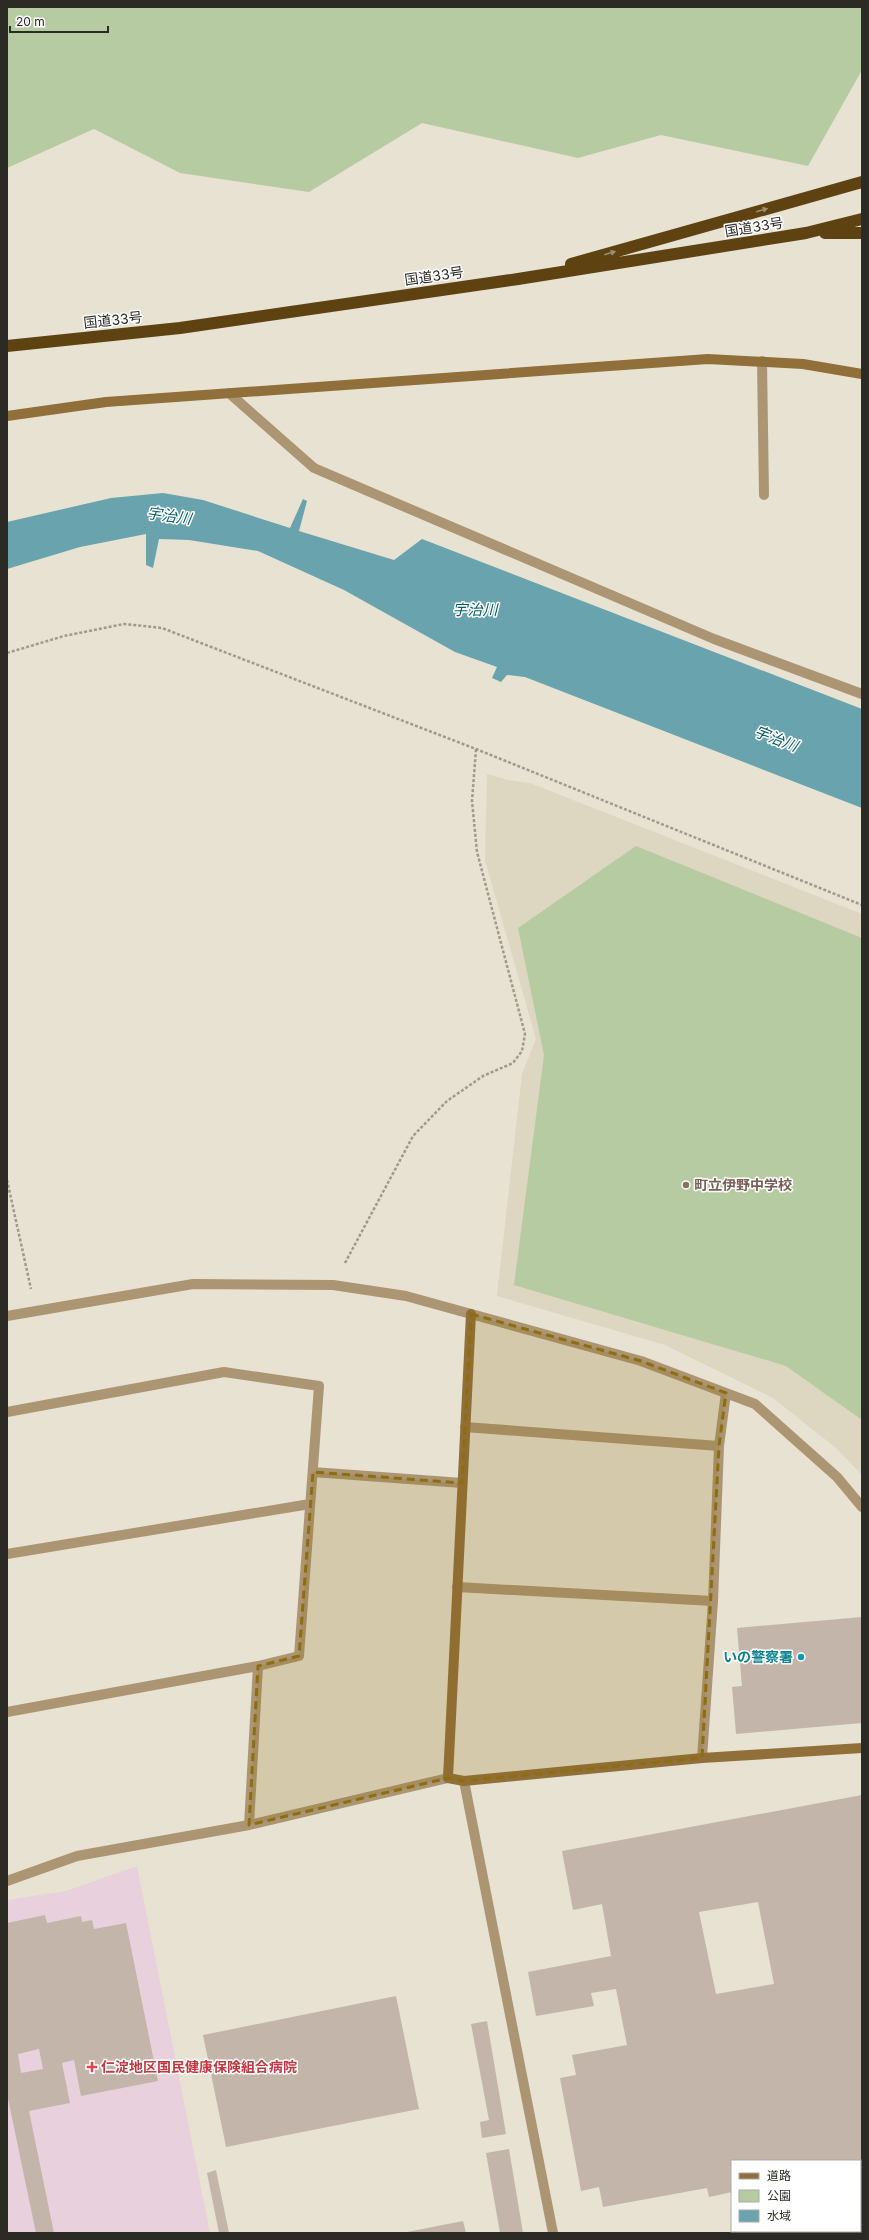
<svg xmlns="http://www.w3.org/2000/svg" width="869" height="2240" font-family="Inter,'Noto Sans JP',sans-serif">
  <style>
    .built { fill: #ddd6c0 }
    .medical { fill: #e8d1dc }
    .green { fill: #b7cba3 }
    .water { fill: #69a3ad }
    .building { fill: #c3b5aa; fill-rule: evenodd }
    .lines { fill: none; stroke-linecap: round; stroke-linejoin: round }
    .path { stroke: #9e9a8e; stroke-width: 2.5; stroke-dasharray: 3 2; stroke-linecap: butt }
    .street { stroke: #ac9573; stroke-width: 10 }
    .secondary { stroke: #916f3a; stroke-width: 10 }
    .highway { stroke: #5e4212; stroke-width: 12 }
    .oneway { fill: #9e8e71 }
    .marked { fill: #8c6e10; fill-opacity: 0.2; stroke: #8c6e10; stroke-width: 3; stroke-dasharray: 8 5; stroke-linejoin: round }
    .education-dot { fill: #8d6e63; stroke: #fff; stroke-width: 1.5 }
    .culture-dot { fill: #0f9aa8; stroke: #fff; stroke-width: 1.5 }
    .health-dot { fill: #e0444e; stroke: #fff; stroke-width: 1.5 }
    .labels { text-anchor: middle; stroke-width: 3; stroke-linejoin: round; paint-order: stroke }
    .street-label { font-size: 14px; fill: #2c2a24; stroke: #fff }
    .education-label { font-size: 14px; font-weight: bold; fill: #785e54; stroke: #fff; text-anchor: start }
    .culture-label { font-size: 14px; font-weight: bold; fill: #0d838f; stroke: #fff; text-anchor: end }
    .health-label { font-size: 14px; font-weight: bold; fill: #be3a42; stroke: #fff; text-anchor: start }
    .water-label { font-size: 15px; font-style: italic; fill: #085d68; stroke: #fff }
  </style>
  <rect width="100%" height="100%" fill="#e7e2d2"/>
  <path class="built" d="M487,774L508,780L530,783L862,914V1475L836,1448L773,1398L665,1345L497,1296L522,1074L536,1039L485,860Z"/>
  <path class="medical" d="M137,1866L210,2233H7V1900L66,1891Z"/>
  <path class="green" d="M7,7H862V70L808,166L661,135L578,158L422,123L309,192L180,173L94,129L7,168Z
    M636,846L862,938V1420L786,1366L514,1285L544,1055L518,928Z"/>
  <path class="water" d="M163,493L203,500L290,528L303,499L307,501L299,531L394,560L422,539L862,709V808L525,677L507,675L501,682L492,678L497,667L455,652L344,590L258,551L189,540L159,539L153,568L146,565V534L80,547L7,569V522L111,498Z"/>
  <path class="building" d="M862,1617V1723L736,1734L732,1687L742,1686L737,1628Z
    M862,1795V2179L860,2180V2161H732V2192L709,2197L707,2188L603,2207L599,2187L581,2191L560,2078L576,2075L572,2055L627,2045L616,1989L591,1993L594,2006L536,2016L528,1972L611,1956L602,1904L573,1910L562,1851ZM758,1902L774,1984L716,1994L699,1912Z
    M45,1915L47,1923L81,1916L82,1922L92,1920L94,1929L126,1923L158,2081L81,2096L74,2060L62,2063L70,2103L29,2111L54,2233H36L7,2094V1923ZM39,2049L43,2069L21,2073L18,2054Z
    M396,1996L419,2109L226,2147L203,2035Z
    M487,2021L506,2134L482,2138L480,2122L489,2120L471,2024Z
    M509,2149L523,2233H500L486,2153Z
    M216,2170L229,2233H219L207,2173Z
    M463,2221L466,2233H407V2232Z"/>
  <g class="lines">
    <path class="path" d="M7,653L64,636L124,624L162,628L476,749L862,905
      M7,1180L31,1289
      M345,1263L413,1136L447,1101L483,1076L513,1063L522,1051L525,1034L477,852L472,801L476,749"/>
    <path class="street" d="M762,361L764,495
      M229,393L314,468L714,639L862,694
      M7,1316L193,1284L333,1285L406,1296L641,1361L755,1404L837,1477L862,1507
      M7,1412L224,1372L319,1386L299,1656L258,1666L249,1825
      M465,1427L719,1446
      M313,1472L462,1483
      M7,1554L310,1504
      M457,1587L713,1601
      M7,1712L258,1666
      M702,1758L713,1601L719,1446L726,1393
      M464,1781L553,2233
      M7,1881L77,1856L249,1825L448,1778"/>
    <path class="secondary" d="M7,416L106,402L708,359L803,364L862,374
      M471,1314L448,1778L464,1781L702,1758L862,1748"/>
    <path class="highway" d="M825,233H862
      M571,264L862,182
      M7,346L180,328L518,279L806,233L862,219"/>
  </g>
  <defs><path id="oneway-solid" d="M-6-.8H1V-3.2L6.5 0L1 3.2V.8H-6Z"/></defs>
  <g class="oneway">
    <use href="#oneway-solid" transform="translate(762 210) rotate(-16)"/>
    <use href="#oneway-solid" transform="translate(610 253) rotate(-16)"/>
  </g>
  <path class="marked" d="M471,1314L641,1361L726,1393L719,1446L702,1758L464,1781L448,1778L249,1825L258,1666L299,1656L313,1472L462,1483Z"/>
  <circle class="education-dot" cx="686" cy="1185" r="4"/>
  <circle class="culture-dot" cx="801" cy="1657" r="4"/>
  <path class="health-dot" d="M90 2061h4v4h4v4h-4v4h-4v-4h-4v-4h4z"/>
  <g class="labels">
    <g class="street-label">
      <text transform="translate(754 227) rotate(-9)" y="5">国道33号</text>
      <text transform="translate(434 276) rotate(-8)" y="5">国道33号</text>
      <text transform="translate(113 320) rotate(-6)" y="5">国道33号</text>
    </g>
    <g class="education-label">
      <text x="694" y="1190">町立伊野中学校</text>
    </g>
    <g class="culture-label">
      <text x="793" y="1662">いの警察署</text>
    </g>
    <g class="health-label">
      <text x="101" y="2072">仁淀地区国民健康保険組合病院</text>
    </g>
    <g class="water-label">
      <text transform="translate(169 516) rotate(8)" y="5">宇治川</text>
      <text x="475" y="615">宇治川</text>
      <text transform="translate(776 739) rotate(21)" y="5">宇治川</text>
    </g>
  </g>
  <rect width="869" height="2240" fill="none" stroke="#2c2a24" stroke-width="16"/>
  <rect x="731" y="2160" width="130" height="72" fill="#ffffff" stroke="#abaaa7"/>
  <rect x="739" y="2173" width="20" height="6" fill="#916f3a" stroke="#abaaa7"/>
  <text x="767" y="2180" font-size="12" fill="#2c2a24">道路</text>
  <rect x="739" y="2190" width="20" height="12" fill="#b7cba3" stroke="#abaaa7"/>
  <text x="767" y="2200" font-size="12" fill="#2c2a24">公園</text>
  <rect x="739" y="2210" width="20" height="12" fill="#69a3ad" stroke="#abaaa7"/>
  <text x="767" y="2220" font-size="12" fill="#2c2a24">水域</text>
  <path d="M10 26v6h98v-6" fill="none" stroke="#2c2a24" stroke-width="2"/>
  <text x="16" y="26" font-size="12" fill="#2c2a24" stroke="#ffffff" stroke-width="3" paint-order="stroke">20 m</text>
</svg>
